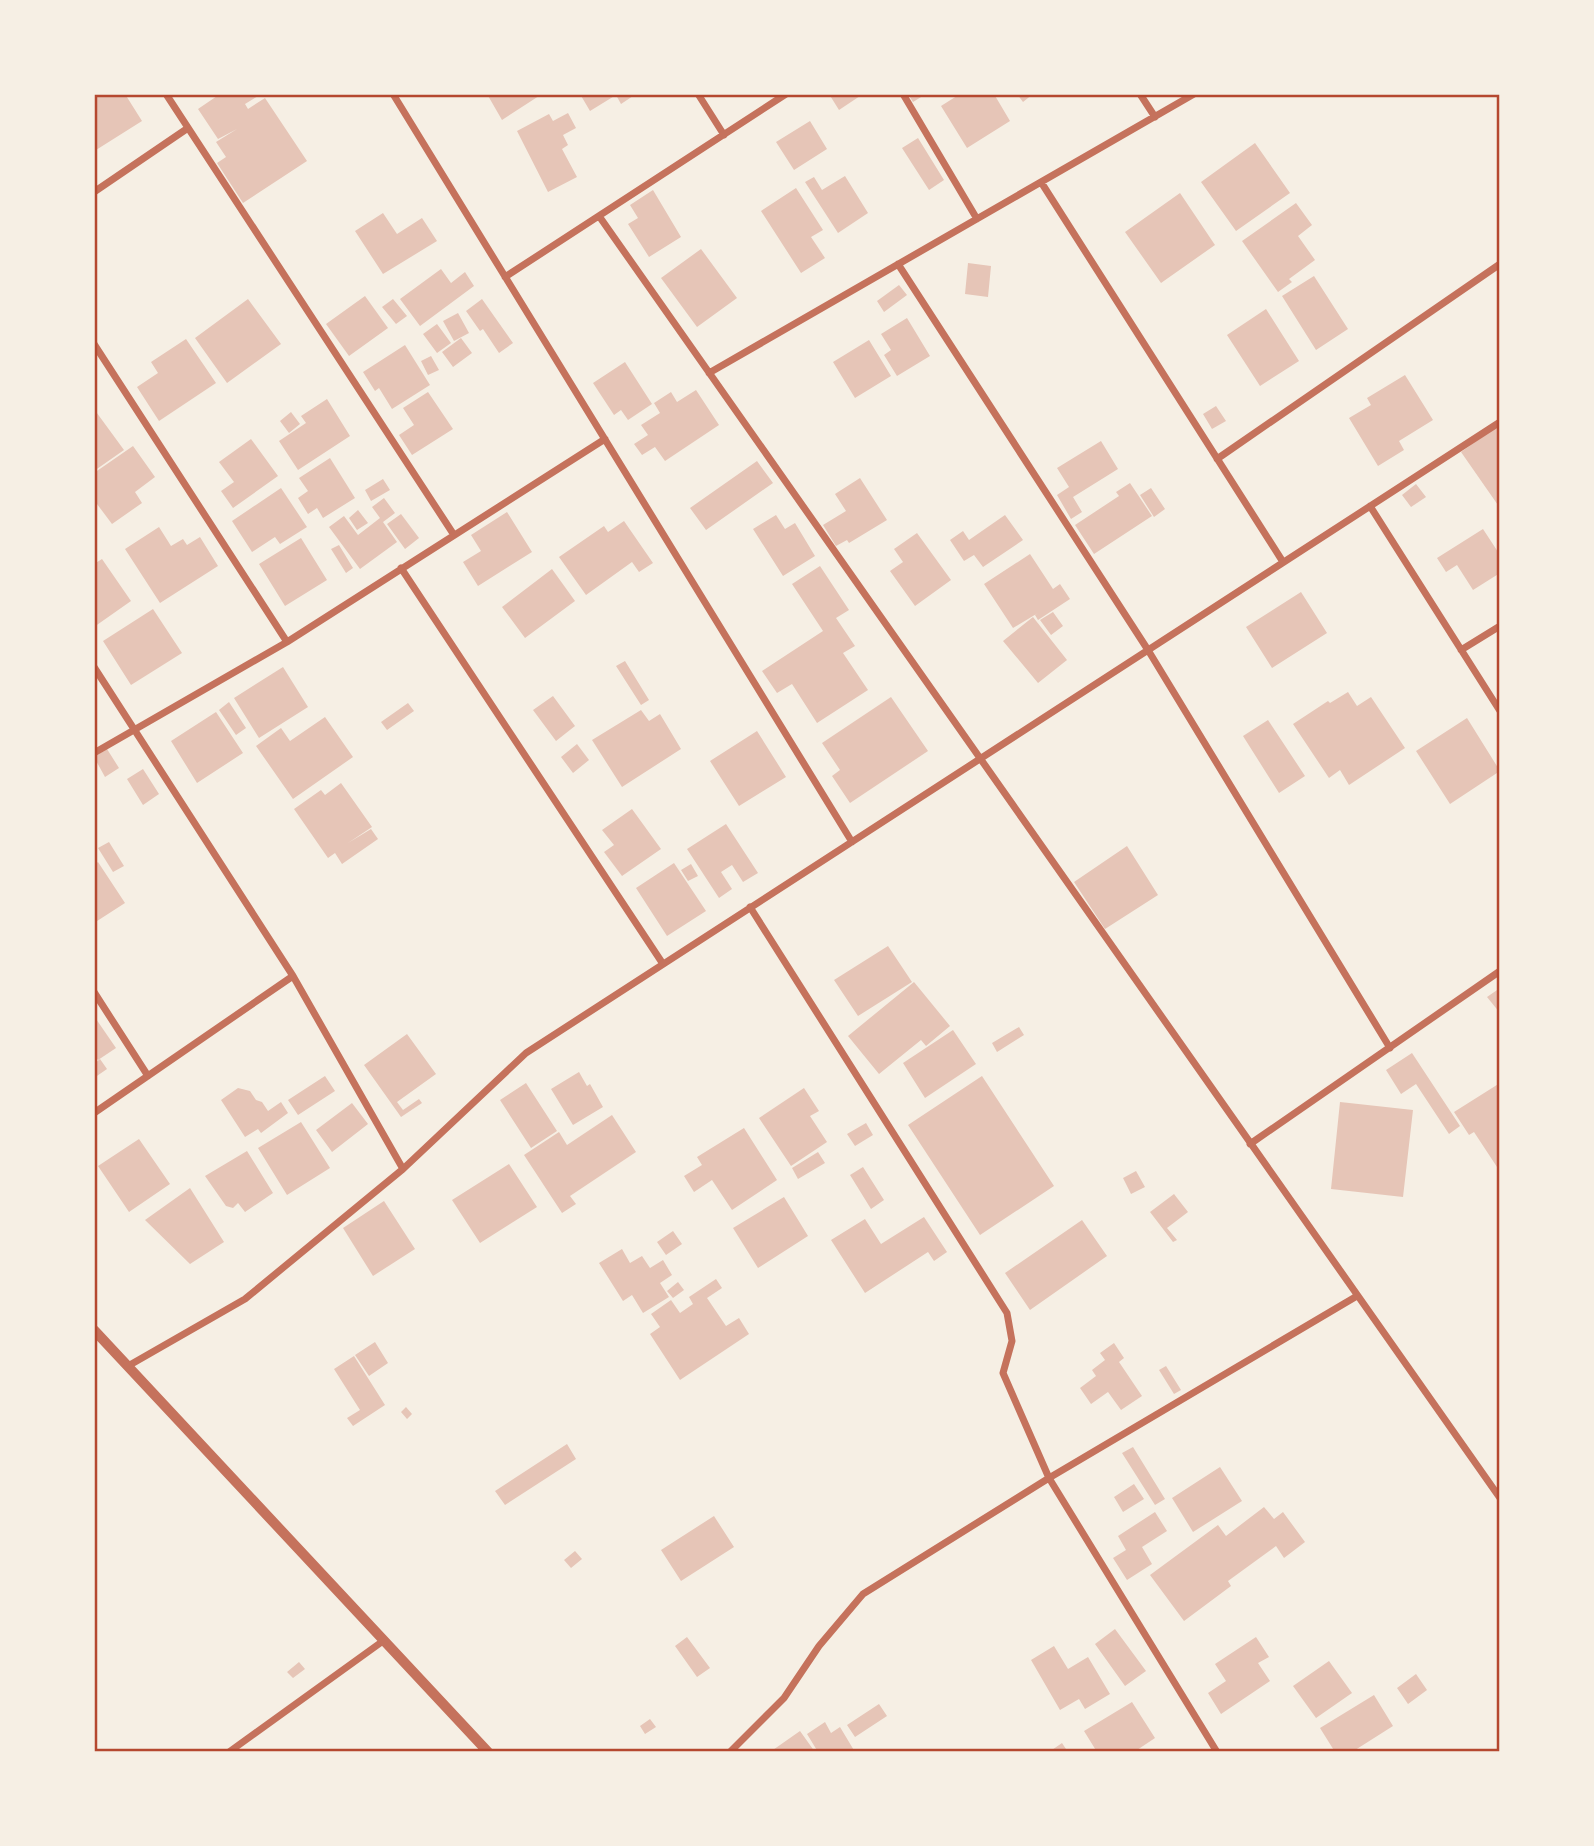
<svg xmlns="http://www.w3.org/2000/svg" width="1594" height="1846" font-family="Figtree,sans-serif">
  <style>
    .building { fill: #e6c5b7 }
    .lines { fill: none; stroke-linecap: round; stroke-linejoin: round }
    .minor { stroke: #c5725c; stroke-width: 7 }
    .tertiary { stroke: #c5725c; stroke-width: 10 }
    .neatline { fill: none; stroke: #b5482f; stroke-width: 2.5 }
  </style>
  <rect width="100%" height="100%" fill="#f6efe4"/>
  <path class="building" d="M94,94H109L111,97L115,94H125L142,121L96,150Z
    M220,94H257L258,96L245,104L248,109L265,98L307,161L243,203L217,163L226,157L216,142L237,129L218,139L198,109Z
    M487,94H542L502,120Z
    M580,94H636L621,104L616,95L590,111Z
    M829,94H863L839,110Z
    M908,94H926L913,102Z
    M960,94H994L1010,121L967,148L941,106Z
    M1017,94H1033L1023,102Z
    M568,113L576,128L563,135L568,145L562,149L577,177L548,192L517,131L549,114L553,121Z
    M810,121L827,149L794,170L776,142Z
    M918,138L944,180L929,190L902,148Z
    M1255,143L1290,193L1236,231L1201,182Z
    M845,176L868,213L838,233L805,182L814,177L822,190Z
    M796,188L823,230L811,237L825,258L801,273L761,211Z
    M653,190L681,237L649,257L628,224L638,218L630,205Z
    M1180,193L1215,245L1161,283L1125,232Z
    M1296,203L1312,225L1298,236L1315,260L1289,279L1292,282L1278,292L1242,241Z
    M383,213L397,234L422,218L437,241L383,274L355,231Z
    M701,249L737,298L697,327L661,278Z
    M968,263L991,266L988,297L965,294Z
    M441,269L451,283L465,272L474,286L420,326L400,299Z
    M1314,276L1348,329L1316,350L1282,296Z
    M899,285L907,295L884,312L877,301Z
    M365,296L388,328L349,356L326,324Z
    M248,299L281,344L227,383L195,338Z
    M393,299L407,316L396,324L382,307Z
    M482,299L513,343L499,353L483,329L480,331L466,311Z
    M1266,309L1299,361L1260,386L1227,335Z
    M458,313L469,333L454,341L443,321Z
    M907,318L930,356L897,376L884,355L891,350L881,334Z
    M437,324L451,343L437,353L423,334Z
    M461,338L472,353L453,367L442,352Z
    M186,339L216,383L159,421L137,387L158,373L151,362Z
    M869,340L891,376L855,398L833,362Z
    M405,345L430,385L392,409L379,388L375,391L363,372Z
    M431,356L439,370L428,375L421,361Z
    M625,362L652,404L628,420L621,410L614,415L593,383Z
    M1405,375L1433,420L1399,441L1404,450L1378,466L1349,418L1371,405L1367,398Z
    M696,390L719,425L665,461L655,447L642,455L634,444L648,435L641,425L660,413L654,403L671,392L677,402Z
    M428,392L453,429L412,455L399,435L414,425L403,408Z
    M327,399L350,436L298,470L279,441L306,423L301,416Z
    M1216,406L1226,421L1212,429L1203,414Z
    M94,409L124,450L94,471Z
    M291,412L300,424L289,433L280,421Z
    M1498,426L1500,428V508L1461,452Z
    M251,439L278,476L233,508L221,491L234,482L219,462Z
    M1101,441L1118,469L1073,497L1082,512L1071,519L1057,495L1069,487L1057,468Z
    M133,446L155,477L135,492L142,503L112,524L94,500V473Z
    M330,458L355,498L323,518L317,508L308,514L298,498L308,491L299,478Z
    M757,461L773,483L706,530L690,508Z
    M860,478L887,520L849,543L847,540L836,546L823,525L846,511L835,494Z
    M383,479L390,490L371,501L365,490Z
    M1130,483L1152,516L1094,554L1075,525L1119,496L1116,492Z
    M1416,484L1426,497L1411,507L1402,495Z
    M281,488L307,527L280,544L275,537L252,552L232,521Z
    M1151,488L1165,509L1154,517L1140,495Z
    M384,498L395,513L383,522L397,542L360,569L329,527L344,516L358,535L380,518L372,507Z
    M358,510L368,523L357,530L349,518Z
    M507,512L532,552L478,586L463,562L481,551L471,535Z
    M401,514L419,538L405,549L387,524Z
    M776,515L785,529L795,523L815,556L783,576L753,529Z
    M1005,515L1023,540L983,567L974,555L964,561L950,540L963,531L969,540Z
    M624,521L653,563L639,572L632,562L586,595L559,557L604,526L608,532Z
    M159,527L171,546L183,539L187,545L200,537L218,566L160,603L125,549Z
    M1483,529L1500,555V573L1473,590L1457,565L1446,572L1437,558Z
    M917,533L951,580L915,606L890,571L903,562L894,549Z
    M301,538L327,580L285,606L259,564Z
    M339,545L353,568L346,573L331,549Z
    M1030,554L1053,589L1060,584L1070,599L1038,620L1035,615L1038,613L1013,628L984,584Z
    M102,559L131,601L94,627V564Z
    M820,566L849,610L836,618L855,646L843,653L868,690L817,723L792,684L777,693L762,671L823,631L792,584Z
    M552,569L575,601L525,638L502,607Z
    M1301,592L1327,633L1272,668L1246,627Z
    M153,609L182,653L131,685L103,641Z
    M1053,612L1063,626L1051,635L1040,620Z
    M1033,617L1067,660L1038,683L1003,641Z
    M625,661L649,700L641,705L616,666Z
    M283,667L308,707L259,738L234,698Z
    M1348,692L1357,706L1371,697L1405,748L1349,785L1340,770L1329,778L1293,724L1328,701L1330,703Z
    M553,696L575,726L556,741L533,710Z
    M891,697L928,751L850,803L832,776L840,770L822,743Z
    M229,702L246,728L236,735L219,710Z
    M408,703L414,711L387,730L381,722Z
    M641,710L649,721L660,714L681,749L622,787L592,740Z
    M216,712L243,753L197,783L171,741Z
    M325,717L353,757L293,799L256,746L281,728L290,741Z
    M1467,718L1500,771L1450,804L1416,751Z
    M1268,720L1305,776L1279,793L1243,736Z
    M757,731L786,777L739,806L710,761Z
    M577,744L589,760L573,773L561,757Z
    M107,749L119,768L105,777L94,757Z
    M143,769L159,794L143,805L127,779Z
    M341,783L372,827L348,843L371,829L378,839L342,864L335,853L328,858L294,809L321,790L325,795Z
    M632,809L661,849L622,876L604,852L614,845L602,830Z
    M726,824L758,873L743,882L732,865L721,872L732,889L719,898L687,849Z
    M109,842L124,866L113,872L98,848Z
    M1127,846L1158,895L1105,929L1074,882Z
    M98,862L125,903L94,923V865Z
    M674,863L706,911L667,936L636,888Z
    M691,864L698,876L688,881L681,870Z
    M888,946L912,982L858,1016L834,980Z
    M914,982L950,1026L926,1046L921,1040L879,1074L848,1036Z
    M1500,988V1013L1487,997Z
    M94,1016L116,1048L98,1060L94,1055Z
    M1019,1027L1024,1035L997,1052L992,1043Z
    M953,1030L976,1064L925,1098L903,1063Z
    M407,1034L436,1074L397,1102L403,1110L419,1099L422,1103L401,1117L364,1065Z
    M1412,1053L1460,1126L1449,1134L1416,1084L1401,1094L1386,1070Z
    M100,1059L107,1069L94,1078V1064Z
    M579,1072L587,1086L590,1084L603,1107L573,1125L551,1089Z
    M325,1076L335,1091L298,1115L288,1100Z
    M982,1076L1054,1186L980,1235L908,1125Z
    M526,1083L557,1131L531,1148L500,1100Z
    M1500,1083V1165L1497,1167L1474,1132L1469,1135L1454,1112Z
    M238,1088L250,1091L256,1100L262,1102L268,1111L281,1102L288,1113L261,1133L258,1129L245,1137L221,1100Z
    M804,1088L819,1111L810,1116L827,1142L791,1166L759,1118Z
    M1340,1102L1413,1110L1403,1197L1331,1189Z
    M352,1103L368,1124L332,1152L316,1130Z
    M612,1115L636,1152L570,1196L576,1204L562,1213L524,1155L559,1132L567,1145Z
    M301,1122L330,1168L287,1195L258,1148Z
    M866,1123L873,1135L855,1146L847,1134Z
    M744,1128L777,1180L732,1210L712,1180L694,1192L684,1176L702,1165L697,1157Z
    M139,1139L170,1184L129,1212L98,1166Z
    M247,1151L273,1193L245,1212L238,1203L233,1208L226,1206L205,1176Z
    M818,1152L825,1163L798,1179L792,1168Z
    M509,1164L537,1207L480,1243L452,1200Z
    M863,1167L884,1200L871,1209L850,1175Z
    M1136,1171L1145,1187L1131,1194L1123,1178Z
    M190,1188L224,1242L190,1264L145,1220Z
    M1174,1194L1188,1212L1167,1228L1177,1240L1173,1242L1150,1212Z
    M784,1197L808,1236L758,1268L733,1228Z
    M384,1201L415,1249L373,1276L343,1228Z
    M924,1217L947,1252L934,1261L928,1252L865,1293L831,1240L865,1219L881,1244Z
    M1082,1220L1107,1256L1030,1310L1005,1273Z
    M673,1231L682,1244L666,1255L657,1242Z
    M622,1249L630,1263L642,1256L650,1268L663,1260L672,1275L660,1283L669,1297L643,1313L632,1295L623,1301L599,1263Z
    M716,1279L722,1288L707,1298L726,1326L739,1318L749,1334L680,1380L650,1334L660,1327L651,1314L671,1300L680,1313L693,1304L689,1297Z
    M678,1282L684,1290L673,1298L667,1291Z
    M375,1342L388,1363L369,1376L355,1355Z
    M1114,1343L1124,1358L1119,1362L1142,1396L1121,1410L1108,1392L1091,1404L1080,1388L1096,1376L1092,1370L1105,1360L1100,1353Z
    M354,1356L385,1405L353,1426L347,1418L360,1410L334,1369Z
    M1166,1366L1181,1390L1174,1394L1159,1370Z
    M406,1407L412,1414L407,1419L401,1412Z
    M567,1444L576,1459L505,1505L495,1491Z
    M1133,1447L1165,1499L1155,1505L1122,1453Z
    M1220,1467L1242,1501L1193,1532L1172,1498Z
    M1134,1484L1144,1499L1123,1512L1114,1497Z
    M1264,1507L1274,1519L1283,1512L1305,1542L1284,1558L1276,1546L1228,1581L1231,1586L1184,1621L1150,1575L1218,1525L1226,1536Z
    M1155,1512L1167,1531L1142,1547L1152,1564L1127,1580L1113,1558L1126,1550L1118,1536Z
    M714,1516L734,1547L681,1581L661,1550Z
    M575,1551L582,1559L571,1568L564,1560Z
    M1115,1629L1146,1671L1125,1686L1095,1644Z
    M687,1637L710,1668L697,1677L675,1646Z
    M1256,1637L1269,1657L1258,1663L1270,1681L1221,1714L1208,1693L1226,1681L1215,1664Z
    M1054,1646L1068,1669L1088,1657L1110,1694L1085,1709L1079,1699L1060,1710L1031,1660Z
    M1329,1661L1352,1693L1316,1718L1293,1686Z
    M299,1662L305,1669L293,1678L287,1672Z
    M1416,1674L1427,1690L1408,1704L1397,1688Z
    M1374,1695L1393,1726L1352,1752H1335L1320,1728Z
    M1132,1702L1155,1738L1134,1752H1097L1084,1731Z
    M879,1704L887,1716L855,1737L847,1725Z
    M650,1719L656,1727L645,1734L640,1726Z
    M825,1722L831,1733L840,1727L855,1752H818L807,1734Z
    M800,1731L815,1752H770Z
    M1062,1743L1068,1752H1049Z"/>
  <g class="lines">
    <path class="minor" d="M166,94L454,535
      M393,94L852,842
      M698,94L724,135
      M903,94L977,219
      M1140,94L1155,117
      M1041,182L1283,562
      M94,192L188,128
      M599,216L1500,1498
      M898,264L1148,650L1390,1048
      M505,277L786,94
      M94,344L287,642
      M709,373L1194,94
      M1217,459L1500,264
      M1370,506L1500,711
      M401,568L663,964
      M1461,650L1500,626
      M94,667L293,976L403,1169
      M94,753L287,642L605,439
      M750,907L1007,1313L1012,1341L1003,1373L1049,1478L1217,1752
      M94,992L148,1076
      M94,1113L293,976
      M1250,1144L1500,971
      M128,1366L245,1299L403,1169L526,1053L1500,422
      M229,1752L383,1641
      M730,1752L784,1698L819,1646L863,1594L1049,1478L1357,1296"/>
    <path class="tertiary" d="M94,1330L488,1752"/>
  </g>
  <rect width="1594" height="1846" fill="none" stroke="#f6efe4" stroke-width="192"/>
  <rect x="96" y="96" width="1402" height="1654" class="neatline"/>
</svg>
